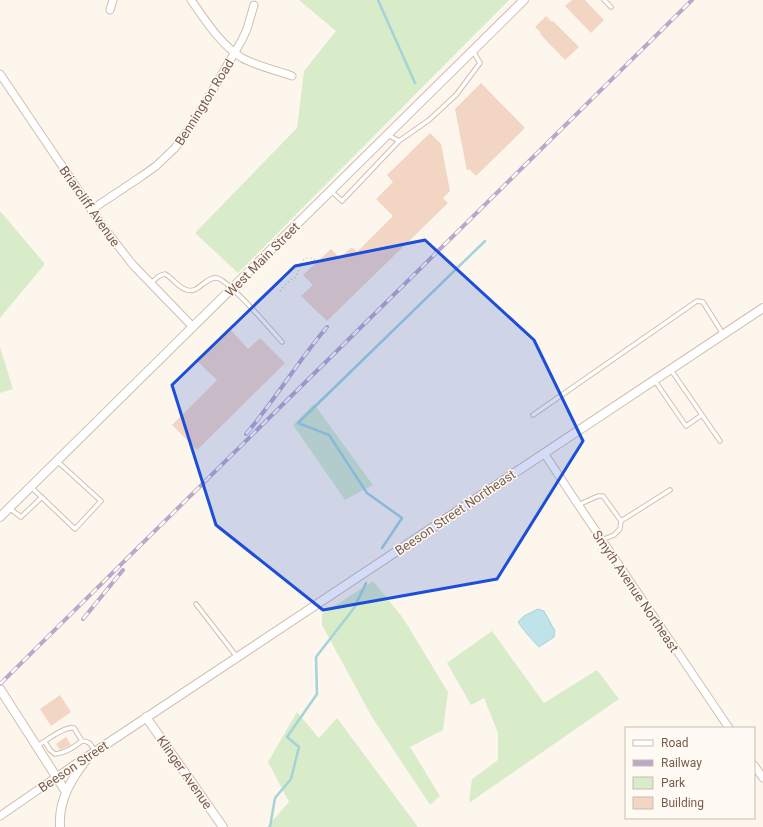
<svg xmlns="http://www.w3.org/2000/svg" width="763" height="827" font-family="Roboto,sans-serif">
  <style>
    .green { fill: #d8ecc9 }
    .water { fill: #bfe3e8; stroke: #a5d3da }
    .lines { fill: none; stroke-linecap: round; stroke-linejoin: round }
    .stream { stroke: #a5d3da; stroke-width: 2.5 }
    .building { fill: #f3d5c3 }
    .service-casing { stroke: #d1beb0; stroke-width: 5.5 }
    .minor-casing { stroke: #d1beb0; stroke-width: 9 }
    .tertiary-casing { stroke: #d1beb0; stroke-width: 10 }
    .path { stroke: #d9b8a5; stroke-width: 1.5; stroke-dasharray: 1 3; stroke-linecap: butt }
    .service { stroke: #fff; stroke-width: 3.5 }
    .minor { stroke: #fff; stroke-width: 7 }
    .tertiary { stroke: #fff; stroke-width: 8 }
    .rail-casing { stroke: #b9a8c9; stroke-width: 4 }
    .rail { stroke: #fffaf3; stroke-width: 2.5; stroke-dasharray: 8; stroke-linecap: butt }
    .marked { fill: #1d4ed8; fill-opacity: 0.2; stroke: #1d4ed8; stroke-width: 3; stroke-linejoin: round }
    .labels { text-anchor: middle; stroke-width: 3; stroke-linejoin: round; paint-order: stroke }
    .street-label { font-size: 13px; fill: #7a5c4d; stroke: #fffaf3 }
  </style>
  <rect width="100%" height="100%" fill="#fdf6ec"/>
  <path class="green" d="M299,0H509L238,273L195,233L297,128L304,71L336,31Z
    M0,211L45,264L0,318Z
    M0,347L13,389L0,393Z
    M314,404L373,485L345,500L293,425Z
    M373,581L403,618L448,692L443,730L410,747L440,796L430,805L372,717L322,625V614Z
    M492,631L544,703L597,670L619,699L469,803L472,779L498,760V733L484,698L471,705L447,663Z
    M297,712L319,738L337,718L418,827H267L289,802L268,762Z"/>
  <path class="water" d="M538,609L544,611L555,631L554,637L539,647L527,634L518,622L524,616Z"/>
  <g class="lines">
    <path class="stream" d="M378,0L415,83
      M382,548L402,518L367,493L329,435L298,423L485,241
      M270,827L275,798L291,779L299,747L287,737L317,694L316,657L354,608L366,583"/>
  </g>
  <path class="building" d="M572,0H585L604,20L591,33L565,6Z
    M546,16L552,22L553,21L579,47L565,60L540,34L541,33L535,27Z
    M481,83L525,128L476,176L469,169L467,171L455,109Z
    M430,133L441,144L450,191L443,198L448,203L327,321L301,296L313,285L303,275L331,249L340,258L352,247L357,252L393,216L376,199L393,182L387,175Z
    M230,329L248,349L260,338L285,363L197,450L172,425L217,380L197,361Z
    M60,695L71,712L51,726L40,709Z
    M66,737L71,745L60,750L56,744Z"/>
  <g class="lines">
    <g class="service-casing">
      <path id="service" d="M604,0L611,7
        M388,135L399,141L429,120L456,95L480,63L473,51
        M331,191L342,201L399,141
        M151,283L159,276L165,274C173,278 178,288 187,290C198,294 206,276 217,278C229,280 272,331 282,342
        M671,370L720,441
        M655,381L686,426L702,415
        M533,415L697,301L703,302L723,334
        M31,487L75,529L101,501L57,461
        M578,505L598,496H603L621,521L620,529L614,535L602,540
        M9,508L21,517L42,497
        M621,521L670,490
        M196,604L237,657
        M45,742L50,750L55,754C66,753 74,747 82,741
        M37,746C46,741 64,726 74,728L82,741C90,741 91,745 95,751"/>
    </g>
    <g class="minor-casing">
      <path id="minor" d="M191,0C206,21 220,44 242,58C257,66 275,70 292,76
        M110,10L113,0
        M0,74L104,228L133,265L193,327
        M91,210L142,176L156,166L175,148L195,120L242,40L247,29L254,5
        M544,453L573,497L729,728
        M754,765L763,778
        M0,816L87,756"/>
    </g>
    <g class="tertiary-casing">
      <path id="tertiary" d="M0,517L524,0
        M0,689L66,792
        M146,717L223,827
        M60,827C58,799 73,776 90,755L763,308"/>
    </g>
    <path class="path" d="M280,291L290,280L296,277L302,262L305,258H312L317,262"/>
    <use href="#service" class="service"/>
    <use href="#minor" class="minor"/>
    <use href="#tertiary" class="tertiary"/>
    <g class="rail-casing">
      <path id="rail" d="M246,434C275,400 298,361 327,327
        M83,619L123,570
        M0,684L692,0"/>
    </g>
    <use href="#rail" class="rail"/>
  </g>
  <path class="marked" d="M425,240L534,340L583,441L497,579L323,610L216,525L172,385L295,266Z"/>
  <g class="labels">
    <g class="street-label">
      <text transform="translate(204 102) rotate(-58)" y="5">Bennington Road</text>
      <text transform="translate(90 206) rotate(55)" y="5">Briarcliff Avenue</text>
      <text transform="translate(262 259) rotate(-45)" y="5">West Main Street</text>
      <text transform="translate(455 512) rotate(-34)" y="5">Beeson Street Northeast</text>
      <text transform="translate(636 591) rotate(56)" y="5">Smyth Avenue Northeast</text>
      <text transform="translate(73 766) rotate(-34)" y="5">Beeson Street</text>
      <text transform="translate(185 772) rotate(55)" y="5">Klinger Avenue</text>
    </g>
  </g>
  <rect x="625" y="727" width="130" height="92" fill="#fffaf3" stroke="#cabbb1"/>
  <rect x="633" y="740" width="20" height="6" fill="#ffffff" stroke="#cabbb1"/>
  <text x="661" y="747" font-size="12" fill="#7a5c4d">Road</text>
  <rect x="633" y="760" width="20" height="6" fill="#b9a8c9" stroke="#cabbb1"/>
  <text x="661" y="767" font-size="12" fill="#7a5c4d">Railway</text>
  <rect x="633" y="777" width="20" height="12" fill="#d8ecc9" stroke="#cabbb1"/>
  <text x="661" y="787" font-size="12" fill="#7a5c4d">Park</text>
  <rect x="633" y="797" width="20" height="12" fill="#f3d5c3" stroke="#cabbb1"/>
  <text x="661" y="807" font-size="12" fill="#7a5c4d">Building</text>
</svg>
